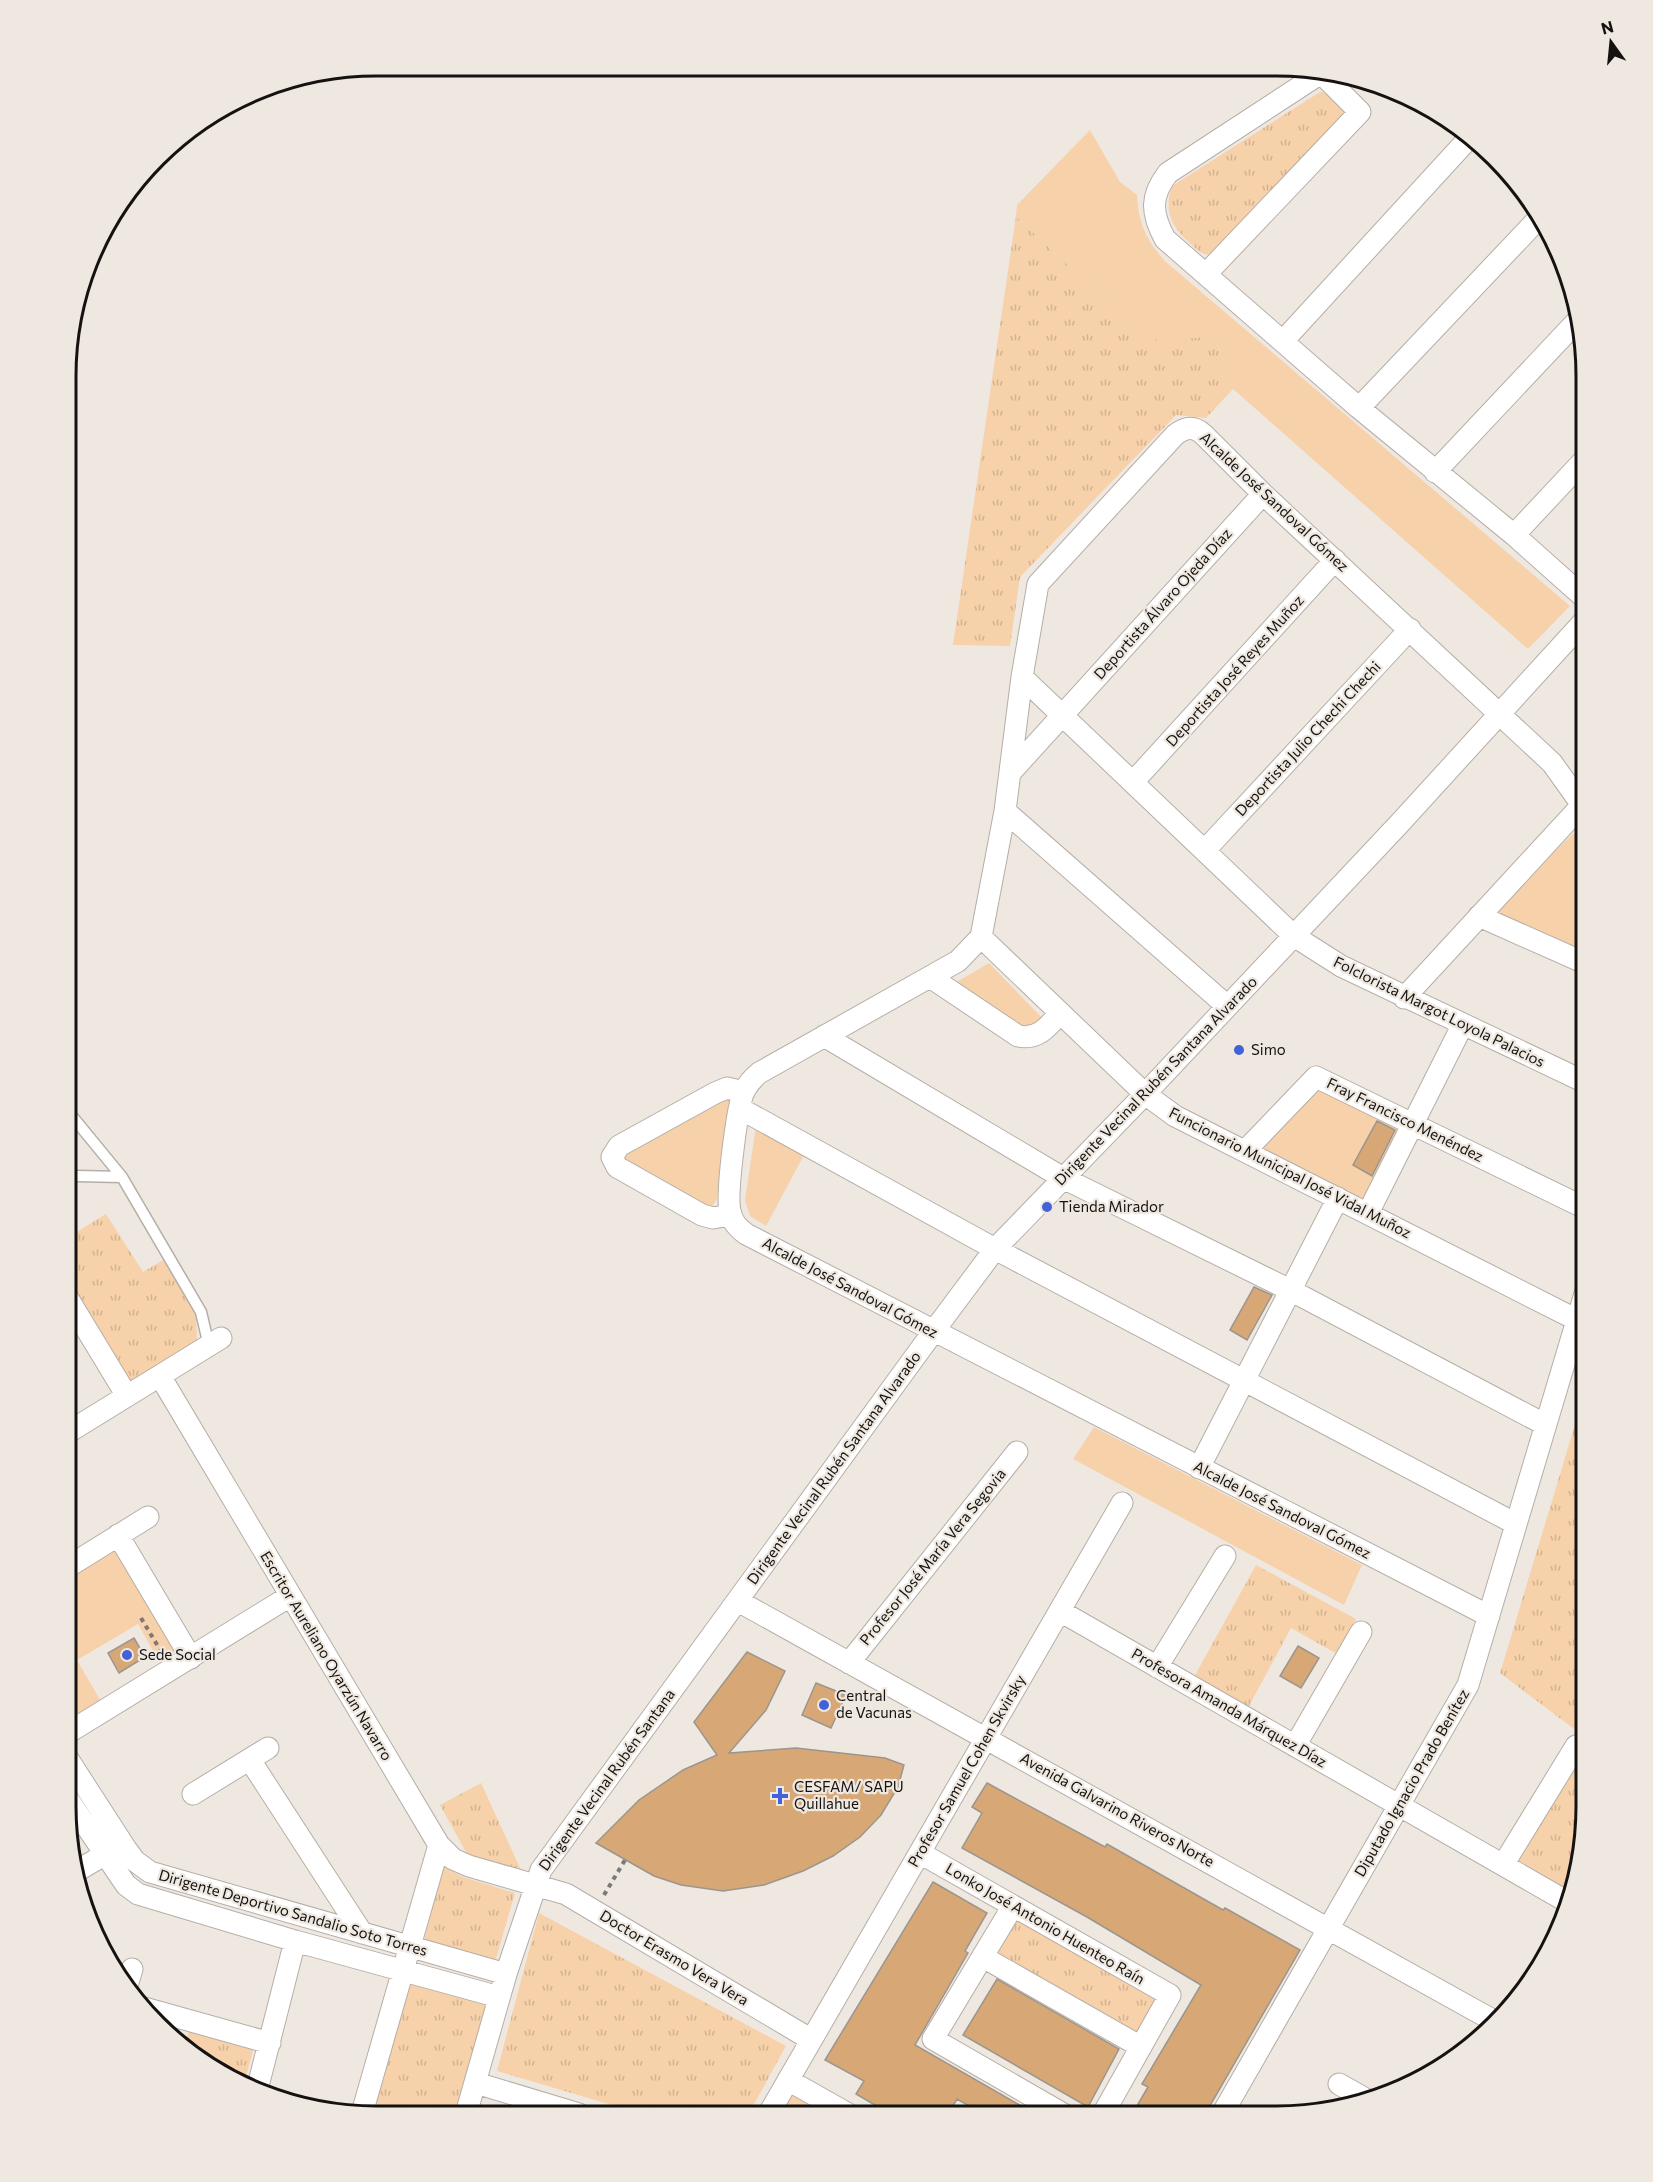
<svg xmlns="http://www.w3.org/2000/svg" width="1653" height="2182" font-family="Commissioner,sans-serif">
  <style>
    .grass { fill: url(#grass-tufts) }
    .park { fill: #f6d1aa }
    .building { fill: #d7a876; stroke: #9b958e; stroke-width: 1.5 }
    .lines { fill: none; stroke-linecap: round; stroke-linejoin: round }
    .lane-casing { stroke: #b5aea7; stroke-width: 13 }
    .street-casing { stroke: #b5aea7; stroke-width: 23 }
    .path { stroke: #7e7974; stroke-width: 4; stroke-dasharray: 4.5 4.5; stroke-linecap: butt }
    .lane { stroke: #fff; stroke-width: 10 }
    .street { stroke: #fff; stroke-width: 21 }
    .poi-dot { fill: #4362d5; stroke: #efe8e1; stroke-width: 2 }
    .labels { text-anchor: middle; stroke-width: 4.5; stroke-linejoin: round; paint-order: stroke }
    .street-label { font-size: 15px; fill: #151210; stroke: #efe8e1 }
    .poi-label { font-size: 15px; fill: #151210; stroke: #efe8e1; text-anchor: start }
    .rim { fill: none; stroke: #151210; stroke-width: 3 }
  </style>
  <defs>
    <pattern id="grass-tufts" width="24" height="20" patternUnits="userSpaceOnUse" patternTransform="scale(1.5)"><rect width="24" height="20" fill="#f6d1aa"/><path d="M3 7l-1-3M5 7V3M7 7l1-3M15 17l-1-3M17 17v-4M19 17l1-3" fill="none" stroke="#d2b291"/></pattern>
  </defs>
  <rect width="100%" height="100%" fill="#efe8e1"/>
  <path class="grass" d="M1320,92L1329,93L1346,112L1345,115L1211,255C1202,255 1197,250 1191,244C1172,228 1163,211 1172,186Z
    M1016,216L1138,332L1181,333L1187,338L1203,337L1217,344L1233,389L1206,418L1176,415L1020,577L1010,646L953,645Z
    M106,1214L143,1272L163,1260L196,1313L197,1343L128,1389L67,1284V1238Z
    M1587,1385L1586,1738L1500,1673Z
    M1256,1565L1356,1619L1337,1654L1291,1628L1248,1708L1194,1677Z
    M1585,1749L1586,1826L1573,1893L1518,1860Z
    M481,1783L521,1870L467,1854L440,1805Z
    M442,1866L463,1877L515,1893L495,1962L424,1941Z
    M539,1913L786,2046L748,2115L642,2114L497,2071Z
    M1017,1919L1158,1999L1137,2034L996,1954Z
    M409,1981L489,2002L458,2114L371,2113Z
    M189,2030L254,2047L244,2084L204,2063L185,2047Z
    M790,2088L838,2115H775Z"/>
  <path class="park" d="M1090,130L1120,182L1137,195C1138,223 1147,242 1166,262L1570,606L1528,649L1233,389L1217,344L1203,337L1187,339L1181,333L1162,342L1138,332L1016,216L1017,205Z
    M1577,830L1587,858V957L1488,914Z
    M989,963L1046,1022L1024,1030L955,983Z
    M1316,1078L1411,1124L1368,1212L1247,1151Z
    M727,1093L738,1094L722,1149L717,1199L712,1207L702,1208L624,1160L627,1150Z
    M756,1126L804,1155L766,1226L750,1216L745,1200Z
    M1094,1427L1362,1565L1344,1605L1073,1459Z
    M116,1544L183,1656L163,1668L138,1624L77,1660L103,1705L66,1727V1575Z"/>
  <path class="building" d="M1377,1121L1395,1130L1372,1176L1353,1165Z
    M1254,1287L1272,1295L1247,1340L1230,1330Z
    M134,1638L145,1657L119,1673L108,1653Z
    M1298,1646L1319,1658L1301,1688L1280,1676Z
    M747,1652L785,1671L766,1710L729,1753L796,1748L885,1758L904,1765L898,1787L881,1815L860,1837L833,1856L803,1871L764,1885L723,1891L681,1885L654,1876L596,1843L639,1800L683,1770L717,1755L694,1722Z
    M816,1683L846,1695L831,1728L802,1715Z
    M987,1783L1105,1847L1107,1844L1223,1910L1225,1908L1300,1950L1204,2116H1131L1148,2087L1142,2084L1201,1985L1087,1917L962,1848L982,1813L972,1807Z
    M933,1882L987,1913L965,1951L968,1953L915,2045L1037,2115H985L957,2099L948,2115H892L856,2094L864,2081L825,2060Z
    M997,1979L1119,2049L1088,2107L963,2035Z"/>
  <g class="lines">
    <g class="lane-casing">
      <path id="lane" d="M67,1110L122,1177
        M77,1176L122,1177L201,1312L209,1346"/>
    </g>
    <g class="street-casing">
      <path id="street" d="M1324,71L1168,173C1150,196 1151,213 1165,239L1359,408L1514,535L1587,600
        M1206,274L1360,112L1321,73
        M1283,341L1470,137
        M1359,408L1540,217
        M1435,472L1579,319
        M1514,535L1587,457
        M1022,677L1294,936L1341,966L1587,1083
        M1010,773L1263,494
        M1134,781L1335,560
        M1005,811L1227,1006
        M1206,849L1410,629
        M1479,916L1587,964
        M981,937L1145,1094L1175,1116L1575,1319
        M930,977L1018,1036C1038,1040 1048,1027 1060,1013
        M1404,998L1582,805
        M824,1036L1063,1178L1290,1290L1544,1424
        M741,1109L995,1249L1516,1524
        M1245,1151L1316,1077L1587,1209
        M1368,1213L1462,1026
        M731,1215L713,1218L702,1215L617,1167L612,1157L619,1146L715,1093L727,1088L744,1092
        M67,1297L127,1396
        M160,1376L439,1845L453,1859L469,1866L566,1894L810,2039
        M67,1433L221,1338
        M1199,1468L1338,1198
        M118,1535L191,1658
        M66,1568L148,1517
        M738,1601L1496,2022
        M1060,1611L1571,1904
        M1489,1616L746,1234C738,1228 732,1222 730,1211C726,1194 737,1107 744,1091C748,1084 753,1078 759,1073L958,961L981,937L1005,811L1022,677L1038,584L1175,435C1184,428 1193,425 1203,434L1263,494L1552,763L1582,805L1587,818
        M849,1663L1017,1452
        M1157,1667L1225,1556
        M66,1734L290,1596
        M1295,1746L1361,1632
        M66,1756L126,1849L135,1861L150,1872L506,1974
        M250,1760L362,1933
        M193,1794L268,1748
        M66,1796L126,1885L138,1894L295,1941L499,1997
        M920,1853L1170,1995L1102,2116
        M1503,1865L1576,1746
        M75,1872L104,1855
        M1013,1906L933,2039L1065,2115
        M983,1957L1141,2047
        M127,1986L132,1969
        M141,2007L270,2043
        M788,2080L850,2115
        M476,2083L579,2114
        M1339,2084L1369,2101
        M257,2090L295,1941
        M362,2113L439,1845
        M466,2114L506,1974L541,1870L933,1332L995,1249L1145,1094L1399,824L1587,618
        M768,2115L1122,1503
        M1221,2116L1468,1685L1587,1287"/>
    </g>
    <path class="path" d="M141,1618L162,1653
      M604,1895L625,1860"/>
    <use href="#lane" class="lane"/>
    <use href="#street" class="street"/>
  </g>
  <g class="poi-dot">
    <circle cx="1239" cy="1050" r="6"/>
    <circle cx="1047" cy="1207" r="6"/>
    <circle cx="127" cy="1655" r="6"/>
    <circle cx="824" cy="1705" r="6"/>
    <path d="M777 1787h6v6h6v6h-6v6h-6v-6h-6v-6h6z"/>
  </g>
  <g class="labels">
    <g class="street-label">
      <text transform="translate(1274 502) rotate(43)" y="5">Alcalde José Sandoval Gómez</text>
      <text transform="translate(1163 604) rotate(-48)" y="5">Deportista Álvaro Ojeda Díaz</text>
      <text transform="translate(1235 671) rotate(-48)" y="5">Deportista José Reyes Muñoz</text>
      <text transform="translate(1308 739) rotate(-47)" y="5">Deportista Julio Chechi Chechi</text>
      <text transform="translate(1439 1012) rotate(26)" y="5">Folclorista Margot Loyola Palacios</text>
      <text transform="translate(1156 1081) rotate(-46)" y="5">Dirigente Vecinal Rubén Santana Alvarado</text>
      <text transform="translate(1405 1120) rotate(26)" y="5">Fray Francisco Menéndez</text>
      <text transform="translate(1290 1173) rotate(27)" y="5">Funcionario Municipal José Vidal Muñoz</text>
      <text transform="translate(850 1288) rotate(28)" y="5">Alcalde José Sandoval Gómez</text>
      <text transform="translate(834 1468) rotate(-54)" y="5">Dirigente Vecinal Rubén Santana Alvarado</text>
      <text transform="translate(1282 1510) rotate(27)" y="5">Alcalde José Sandoval Gómez</text>
      <text transform="translate(933 1557) rotate(-51)" y="5">Profesor José María Vera Segovia</text>
      <text transform="translate(326 1656) rotate(59)" y="5">Escritor Aureliano Oyarzún Navarro</text>
      <text transform="translate(1229 1708) rotate(30)" y="5">Profesora Amanda Márquez Díaz</text>
      <text transform="translate(967 1771) rotate(-60)" y="5">Profesor Samuel Cohen Skvirsky</text>
      <text transform="translate(607 1780) rotate(-54)" y="5">Dirigente Vecinal Rubén Santana</text>
      <text transform="translate(1412 1783) rotate(-60)" y="5">Diputado Ignacio Prado Benítez</text>
      <text transform="translate(1117 1810) rotate(29)" y="5">Avenida Galvarino Riveros Norte</text>
      <text transform="translate(293 1913) rotate(16)" y="5">Dirigente Deportivo Sandalio Soto Torres</text>
      <text transform="translate(1045 1924) rotate(30)" y="5">Lonko José Antonio Huenteo Raín</text>
      <text transform="translate(674 1958) rotate(31)" y="5">Doctor Erasmo Vera Vera</text>
    </g>
    <g class="poi-label">
      <text x="1251" y="1055">Simo</text>
      <text x="1059" y="1212">Tienda Mirador</text>
      <text x="139" y="1660">Sede Social</text>
      <text x="836" y="1701">Central<tspan x="836" dy="17">de Vacunas</tspan></text>
      <text x="794" y="1792">CESFAM/ SAPU<tspan x="794" dy="17">Quillahue</tspan></text>
    </g>
  </g>
  <path d="M0 0H1653V2182H0ZM376 76H1276A300 300 0 0 1 1576 376V1806A300 300 0 0 1 1276 2106H376A300 300 0 0 1 76 1806V376A300 300 0 0 1 376 76Z" fill="#efe8e1" fill-rule="evenodd"/>
  <path class="rim" d="M376 76H1276A300 300 0 0 1 1576 376V1806A300 300 0 0 1 1276 2106H376A300 300 0 0 1 76 1806V376A300 300 0 0 1 376 76Z"/>
  <g transform="translate(1611 42) rotate(345)" stroke="#efe8e1" stroke-width="4.5" paint-order="stroke">
  <path d="M0-4.5L10 22L0 15L-10 22Z" fill="#151210"/>
  <text y="-9" font-size="16" font-weight="bold" text-anchor="middle" fill="#151210">N</text>
  </g>
</svg>
